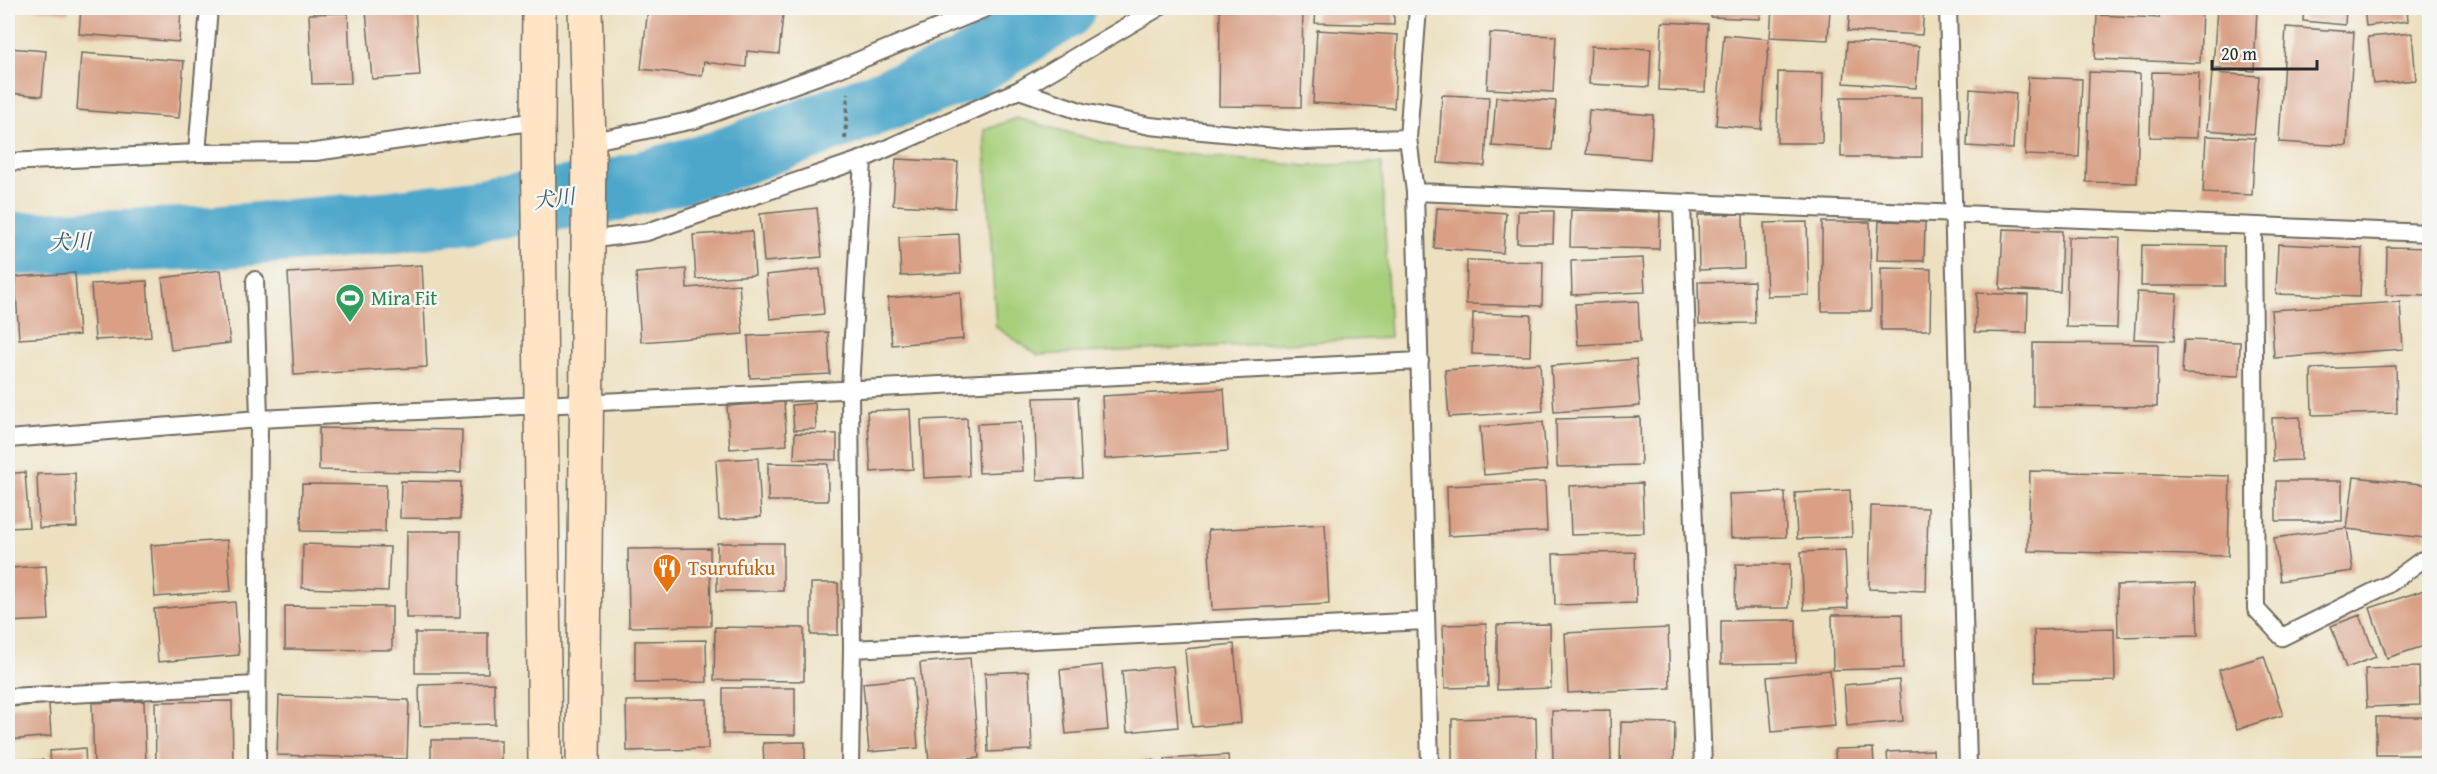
<svg xmlns="http://www.w3.org/2000/svg" width="2437" height="774" font-family="'Gentium Book Plus','Noto Serif JP',serif">
  <style>
    .green { fill: #a7cf7a; stroke: #697d52; stroke-width: 1.5 }
    .lines { fill: none; stroke-linecap: round; stroke-linejoin: round }
    .river { stroke: #4ea7cb; stroke-width: 63 }
    .building { fill: #d9a086 }
    .lane-casing { stroke: #6f6a5f; stroke-width: 20 }
    .secondary-casing { stroke: #6f6a5f; stroke-width: 36 }
    .path { stroke: #6f6a5f; stroke-width: 4; stroke-dasharray: 4.5 4.5; stroke-linecap: butt }
    .lane { stroke: #fff; stroke-width: 16 }
    .secondary { stroke: #ffe4c6; stroke-width: 33 }
    .labels { text-anchor: middle; stroke-width: 5; stroke-linejoin: round; paint-order: stroke }
    .leisure-label { font-size: 20px; fill: #27864d; stroke: #f6f6f2; text-anchor: start }
    .food-label { font-size: 20px; fill: #c56008; stroke: #f6f6f2; text-anchor: start }
    .water-label { font-size: 21px; font-style: italic; fill: #395d6b; stroke: #f6f6f2 }
  </style>
  <rect width="100%" height="100%" fill="#f6f6f2"/>
  <filter id="ink" filterUnits="userSpaceOnUse"><feTurbulence type="fractalNoise" baseFrequency=".0167" numOctaves="2"/><feDisplacementMap in="SourceGraphic" scale="12" xChannelSelector="R" yChannelSelector="G"/><feConvolveMatrix kernelMatrix="1 2 1 2 8 2 1 2 1" color-interpolation-filters="sRGB"/></filter>
  <filter id="wash" filterUnits="userSpaceOnUse"><feTurbulence type="fractalNoise" baseFrequency=".008" numOctaves="4" result="noise"/><feDisplacementMap in="SourceGraphic" scale="24" xChannelSelector="R" yChannelSelector="G"/><feGaussianBlur stdDeviation="1.35" result="paint"/><feColorMatrix in="noise" values="0 0 0 0 0 0 0 0 0 0 0 0 0 0 0 0 0 1.4 0 .05"/><feComposite in="paint" operator="in"/></filter>
  <g filter="url(#wash)">
    <rect width="100%" height="100%" fill="#ece0bf"/>
    <path class="green" d="M1017,118L1123,148L1307,166L1382,163L1390,338L1038,355L996,327L984,130Z"/>
    <g class="lines">
      <path class="river" d="M8,244L207,238L390,222L606,192L718,162L961,72L1064,8"/>
    </g>
    <g id="blocks">
      <path class="building" d="M26,8H69V13Z
        M81,8H181L179,42L79,34Z
        M415,8L420,76L372,79L366,11Z
        M648,8H726L783,14L779,54L747,51L746,67L704,62L702,76L641,69Z
        M1220,8H1303L1301,107L1219,106Z
        M1316,8H1394V25L1315,23Z
        M1711,8H1761L1760,19L1711,17Z
        M1772,8H1830L1828,40L1770,37Z
        M1850,8H1924L1922,35L1848,31Z
        M2160,8H2202L2200,63L2095,59L2097,15L2159,18Z
        M2217,8H2257L2254,71L2213,68Z
        M2304,8H2346L2345,25L2303,21Z
        M2364,8H2407L2408,21L2366,26Z
        M348,13L351,83L312,84L309,14Z
        M1662,22L1708,24L1705,92L1659,90Z
        M2286,27L2354,32L2347,146L2279,142Z
        M1317,30L1398,35L1394,108L1313,103Z
        M1490,33L1556,36L1553,92L1487,89Z
        M2412,33L2416,80L2373,84L2368,37Z
        M1724,35L1769,39L1761,129L1716,125Z
        M1847,42L1919,46L1916,88L1844,83Z
        M1591,46L1651,49L1649,87L1589,84Z
        M8,48L46,51L42,96L8,93Z
        M81,53L184,61L179,118L77,110Z
        M1778,72L1823,73L1822,143H1777Z
        M2089,72L2140,74L2137,183L2086,182Z
        M2152,72L2199,73L2197,138L2150,137Z
        M2212,73L2259,76L2254,134L2207,130Z
        M2028,77L2082,79L2079,157L2025,155Z
        M1970,89L2016,93L2013,149L1967,146Z
        M1442,95L1489,97L1485,166L1438,163Z
        M1496,97L1556,101L1552,150L1492,146Z
        M1841,97H1922V157H1841Z
        M1589,110L1653,115L1650,159L1586,154Z
        M2206,136L2255,138L2252,195L2203,193Z
        M896,159L958,162L955,208L893,205Z
        M817,208L822,257L764,262L760,214Z
        M1437,208L1506,213L1503,253L1434,248Z
        M1571,210L1660,212L1659,249L1570,247Z
        M1518,211H1554L1553,243H1517Z
        M1743,214L1744,268L1699,270L1698,215Z
        M1879,221L1925,222L1924,261L1877,260Z
        M1807,222L1809,295L1767,296L1764,223Z
        M1822,222H1870L1871,311H1822Z
        M2003,229L2062,231L2060,292L2000,289Z
        M752,231L755,275L696,279L693,235Z
        M959,234L961,273L901,276L899,237Z
        M2068,237L2120,238L2117,328L2066,327Z
        M2278,244L2362,248L2360,297L2276,294Z
        M2142,245L2225,246V286H2141Z
        M2387,247L2430,248V296L2386,295Z
        M1643,258L1645,292L1572,295L1571,261Z
        M1467,260L1543,262L1542,306L1466,304Z
        M422,265L427,367L294,375L288,273Z
        M1881,268L1931,269L1930,330H1881Z
        M686,269L687,288L739,284L743,334L641,342L636,273Z
        M820,269L824,314L770,319L766,275Z
        M221,270L230,343L171,350L162,278Z
        M75,273L79,335L19,339L15,277Z
        M147,281L151,337L95,340L91,284Z
        M1754,281L1755,323L1699,324L1698,282Z
        M960,292L963,339L892,345L888,298Z
        M2137,292L2177,294L2174,341L2134,339Z
        M1977,293L2028,295L2027,333L1975,332Z
        M1638,301L1640,342L1578,345L1575,304Z
        M2400,302L2403,349L2274,358L2271,310Z
        M1473,313L1531,315L1530,356L1472,354Z
        M828,332L830,374L750,378L748,336Z
        M2184,340L2240,342L2239,376L2182,374Z
        M2033,343L2158,344L2157,407L2033,406Z
        M1636,359L1640,406L1554,412L1551,366Z
        M1540,363L1543,411L1449,417L1445,370Z
        M2396,366L2397,413L2312,415L2311,369Z
        M1224,389L1228,451L1105,459L1102,396Z
        M1078,397L1082,478L1037,480L1034,398Z
        M784,402L787,445L730,449L727,406Z
        M815,403L816,429L794,430L792,405Z
        M910,409L913,469L871,472L867,411Z
        M1640,417L1641,465L1557,467L1556,419Z
        M2300,417L2301,460L2273,461L2272,418Z
        M967,418L969,476L924,478L921,420Z
        M1021,422L1023,471L979,473L977,424Z
        M1543,422L1547,470L1484,475L1480,427Z
        M319,428L462,430L461,473L319,470Z
        M795,433L837,434V460L794,459Z
        M758,458L761,517L719,520L716,460Z
        M768,463L828,464V501H768Z
        M2030,471L2230,476L2228,556L2028,551Z
        M25,472L29,527L8,528V474Z
        M75,473L77,527L39,528L37,474Z
        M2354,477L2430,485L2425,538L2347,529Z
        M401,481L461,482L460,519L400,518Z
        M2276,481H2342V521H2276Z
        M1545,482L1547,531L1448,536L1447,486Z
        M1642,483L1644,533L1571,535L1569,486Z
        M302,484L386,485L385,532L301,531Z
        M1850,490L1852,537L1797,539L1795,493Z
        M1785,492L1786,537L1731,538L1729,494Z
        M1871,506L1928,508L1926,591L1869,589Z
        M1325,524L1329,604L1212,610L1208,530Z
        M2347,528L2353,571L2280,581L2274,538Z
        M407,531H461L460,618H406Z
        M227,540L231,591L155,597L151,545Z
        M717,543H783V591H717Z
        M303,544L390,547L388,591L302,588Z
        M710,548L711,626L629,627L628,549Z
        M1845,550L1848,608L1804,610L1801,552Z
        M1635,552L1636,603L1555,605L1553,554Z
        M1736,564H1790L1789,608H1735Z
        M46,566L49,620L8,622V568Z
        M811,583H838V635H811Z
        M2196,583L2198,635L2118,637L2117,585Z
        M2430,588V644L2387,658L2370,608Z
        M235,602L239,655L158,662L154,609Z
        M285,606L392,607V650L285,649Z
        M1902,614L1903,668L1833,670L1832,615Z
        M2360,615L2376,657L2346,668L2331,626Z
        M1796,620V663L1721,664V621Z
        M1486,624L1488,687L1445,688L1443,625Z
        M1550,624L1551,688L1497,690V625Z
        M715,627L804,628V681L714,680Z
        M1668,628L1670,688L1568,693L1565,633Z
        M2114,628L2115,681L2035,682L2034,630Z
        M415,633H488V673H415Z
        M706,640L707,682L635,683V641Z
        M1234,644L1241,723L1192,727L1185,649Z
        M2264,656L2283,715L2237,729L2219,670Z
        M970,658L979,758L929,763L920,663Z
        M1102,665L1108,730L1066,734L1060,670Z
        M1173,666L1178,727L1127,732L1122,671Z
        M2419,667L2420,705L2367,707L2365,669Z
        M1830,670L1835,726L1772,732L1767,677Z
        M1029,671L1032,750L988,752L985,673Z
        M913,678L918,748L869,752L863,683Z
        M1899,680L1903,721L1847,726L1844,685Z
        M494,683L495,724L420,726L419,685Z
        M723,688H795V735L723,734Z
        M279,696L409,700L407,759L277,755Z
        M707,699L708,749L627,751L626,701Z
        M144,701L146,766H94L92,703Z
        M232,701L233,766H156L155,702Z
        M49,704L51,736L10,740L8,707Z
        M1610,710L1611,766H1553L1552,711Z
        M1536,717L1537,766H1452V719Z
        M2376,717H2427V755H2376Z
        M1621,722L1675,723L1674,766H1620Z
        M431,740H501V766H431Z
        M805,742V766H764L763,743Z
        M85,748L86,766H51L50,751Z
        M1873,748L1874,766H1836L1835,749Z
        M1933,750L1934,766H1888L1887,752Z
        M1228,755L1229,766H1166L1165,759Z
        M43,760L44,766H14V761Z
        M1153,760L1154,766H1052V765Z
        M689,764H752V766H689Z"/>
    </g>
  </g>
  <g filter="url(#ink)">
    <use href="#blocks" fill-opacity="0" stroke="#6f6a5f" stroke-width="1.5"/>
    <g class="lines">
      <g class="lane-casing">
        <path id="lane" d="M1418,8L1408,138L1415,192L1430,766
          M1948,8L1968,766
          M1019,90L1158,8
          M589,142L694,120L838,69L986,8
          M197,153L209,8
          M8,162L197,153L315,152L538,121
          M1415,192L2430,233
          M1682,204L1703,766
          M2253,226L2256,609L2282,637L2389,584L2422,560H2430
          M589,240L647,232L863,159L1019,90L1083,112L1150,126L1306,141L1408,138
          M255,280L259,419L1420,361
          M8,439L259,419L257,766
          M852,649L1425,621
          M8,697L257,685
          M850,766L852,649L850,389L863,159"/>
      </g>
      <g class="secondary-casing">
        <path id="secondary" d="M539,8L538,121L545,766
          M583,766L589,142L585,8"/>
      </g>
      <path class="path" d="M845,139L848,93"/>
      <use href="#lane" class="lane"/>
      <use href="#secondary" class="secondary"/>
    </g>
  </g>
  <defs>
    <g id="stadium-pin" transform="scale(1.5)"><path d="M0 17L-7.5 6A9.5 9.5 0 1 1 7.5 6Z" fill="#2e9e5b" stroke="#f6f6f2"/><path d="M0-5a6.5 5 0 1 0 0 10a6.5 5 0 1 0 0-10ZM-3.5-1.8h7v3.6h-7Z" fill="#fff"/></g>
    <g id="restaurant-pin" transform="scale(1.5)"><path d="M0 17L-7.5 6A9.5 9.5 0 1 1 7.5 6Z" fill="#e8710a" stroke="#f6f6f2"/><path d="M-5-6h1v4h1v-4h1v4h1v-4h1v5L-1.5 .5V6h-2V.5L-5-1ZM5-6V6H3V1.5H1.5Q1.5-4 5-6Z" fill="#fff"/></g>
  </defs>
  <g fill-rule="evenodd">
    <use href="#stadium-pin" x="350" y="298"/>
    <use href="#restaurant-pin" x="667" y="568"/>
  </g>
  <g class="labels">
    <g class="leisure-label">
      <text x="371" y="305">Mira Fit</text>
    </g>
    <g class="food-label">
      <text x="688" y="575">Tsurufuku</text>
    </g>
    <g class="water-label">
      <text transform="translate(554 199) rotate(-8)" y="7">犬川</text>
      <text transform="translate(70 242) rotate(-2)" y="7">犬川</text>
    </g>
  </g>
  <rect width="2437" height="774" fill="none" stroke="#f6f6f2" stroke-width="30"/>
  <path d="M2212 60v9h105v-9" fill="none" stroke="#2b2b2b" stroke-width="3"/>
  <text x="2221" y="60" font-size="18" fill="#2b2b2b" stroke="#f6f6f2" stroke-width="4.5" paint-order="stroke">20 m</text>
</svg>
